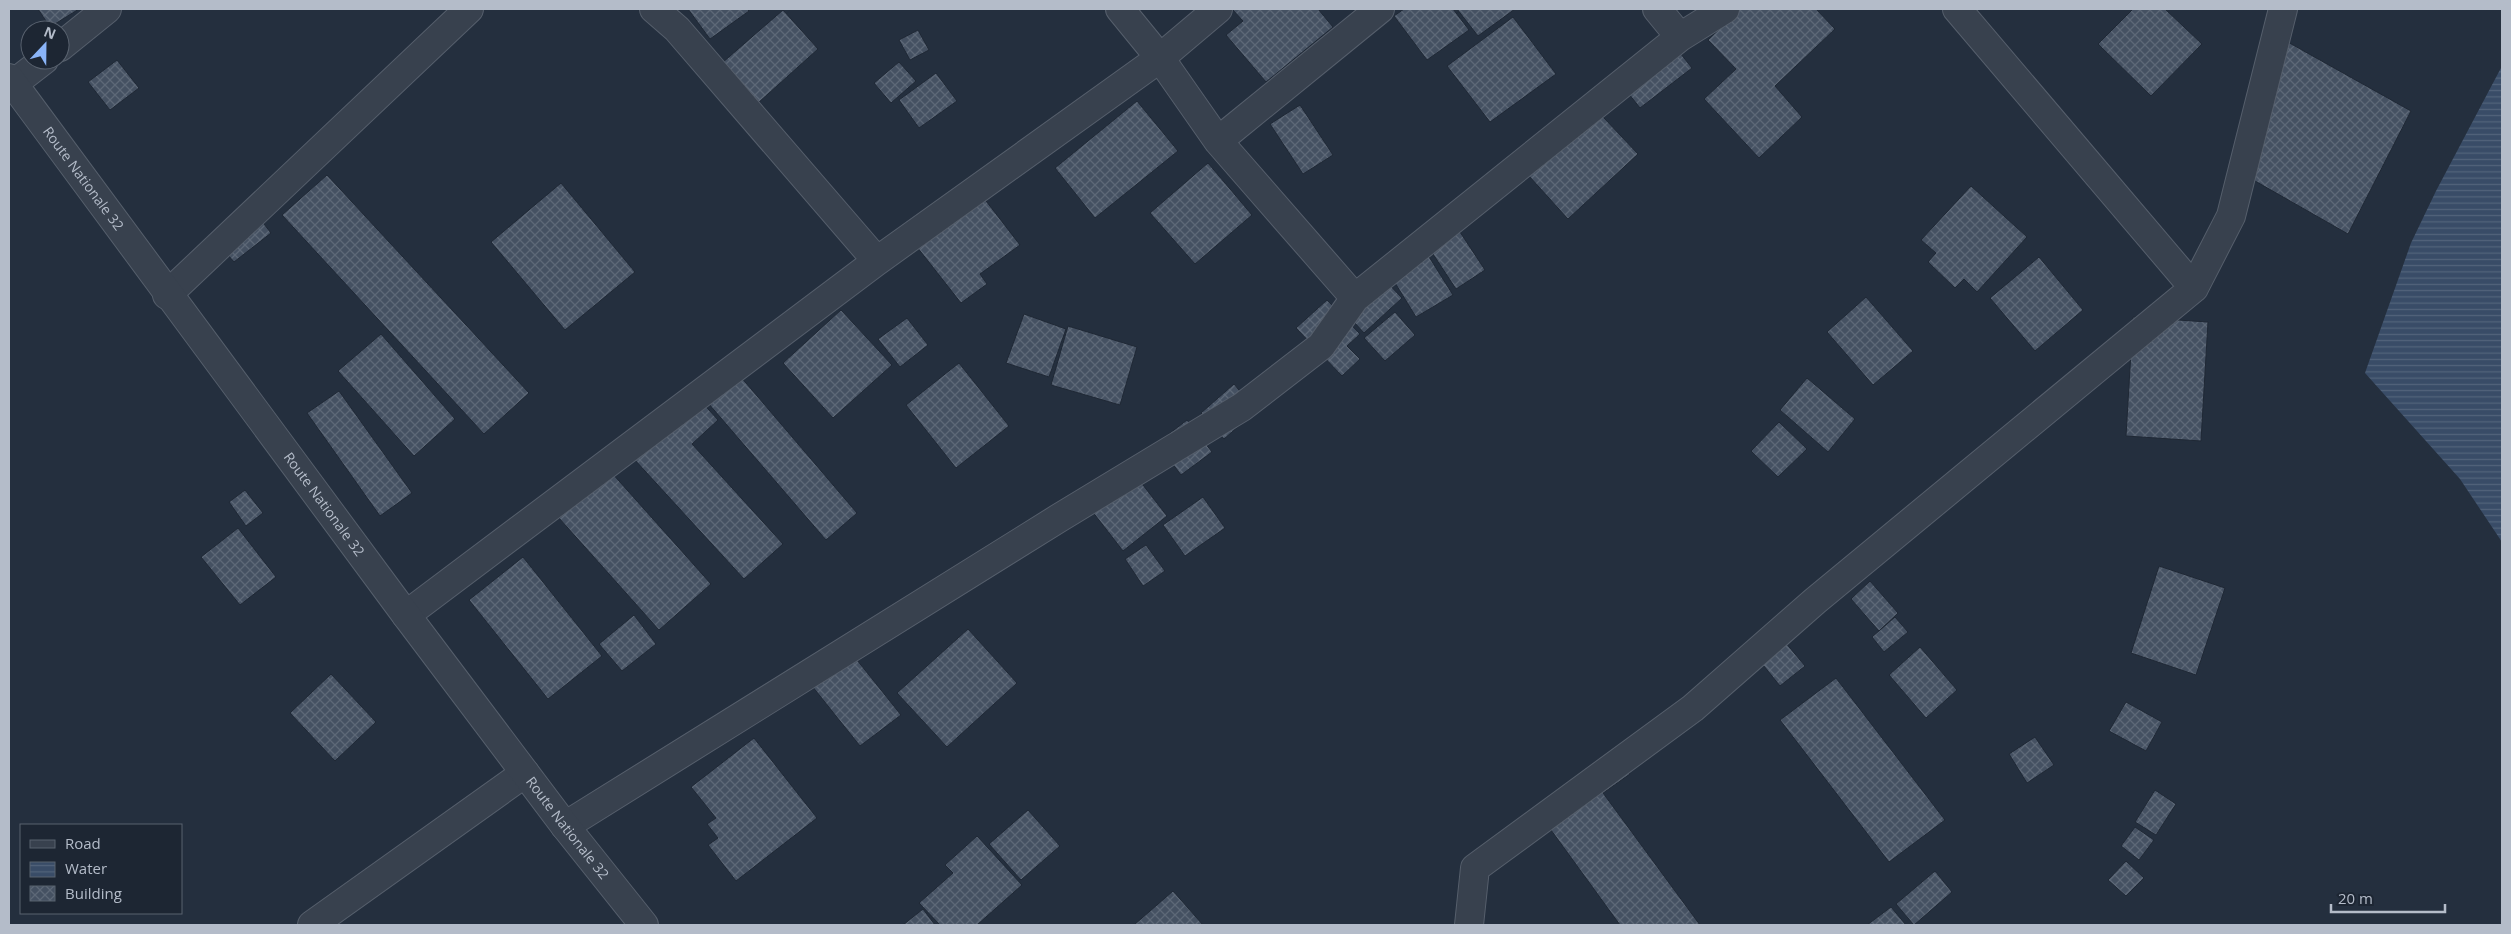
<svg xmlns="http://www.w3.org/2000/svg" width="2511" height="934" font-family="'Open Sans',sans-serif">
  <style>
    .water { fill: url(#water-rules) }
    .building { fill: url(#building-cross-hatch); stroke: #1f2835 }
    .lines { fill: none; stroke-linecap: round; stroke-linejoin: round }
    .minor-casing { stroke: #565f6c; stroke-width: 30 }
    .tertiary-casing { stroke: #565f6c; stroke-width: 30 }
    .minor { stroke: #38414e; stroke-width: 28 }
    .tertiary { stroke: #38414e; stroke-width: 28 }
    .labels { text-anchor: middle; stroke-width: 4; stroke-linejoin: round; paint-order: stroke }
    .street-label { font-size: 14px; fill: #b4bcc9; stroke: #1d2633 }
  </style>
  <defs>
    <pattern id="water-rules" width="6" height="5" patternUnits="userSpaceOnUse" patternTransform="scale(1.25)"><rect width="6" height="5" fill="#394c67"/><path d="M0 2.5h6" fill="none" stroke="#53647b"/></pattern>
    <pattern id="building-cross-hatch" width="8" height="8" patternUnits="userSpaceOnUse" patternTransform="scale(1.25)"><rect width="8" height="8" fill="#455162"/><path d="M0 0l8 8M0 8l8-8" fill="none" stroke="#5d6877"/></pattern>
  </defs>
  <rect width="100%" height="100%" fill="#242f3e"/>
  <path class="water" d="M2502,66V542L2460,479L2365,373L2411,243L2436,191Z"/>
  <path class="building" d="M38,9H79L50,27Z
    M688,9H747L749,11L710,39Z
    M1232,9H1318L1333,27L1266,82L1226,35L1243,21Z
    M1404,9H1453L1469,30L1427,60L1394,16Z
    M1457,9H1515L1478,36Z
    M1740,9H1816L1835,29L1775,86L1802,117L1759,158L1704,99L1736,69L1708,40Z
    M2133,9H2165L2202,44L2151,96L2098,44Z
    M783,10L818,49L758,103L722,63Z
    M1513,17L1556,74L1490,122L1447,66Z
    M918,30L929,50L910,60L899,40Z
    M1665,34L1692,68L1640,108L1614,75Z
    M2277,36L2411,111L2348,234L2234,169Z
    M117,60L139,88L110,110L88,82Z
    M899,62L916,81L891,103L874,83Z
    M936,73L957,101L919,128L899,100Z
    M1137,101L1178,151L1095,218L1055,168Z
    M1588,101L1638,154L1568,219L1519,165Z
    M1300,105L1333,155L1303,174L1270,124Z
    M1208,163L1252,215L1195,264L1150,213Z
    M327,175L529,393L484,434L282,215Z
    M561,183L635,272L565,330L491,242Z
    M1971,186L2027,237L1977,292L1964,279L1955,288L1928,262L1936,253L1921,240Z
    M983,197L1020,245L980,274L987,284L961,303L917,247Z
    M260,219L271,233L234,262L222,248Z
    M1460,232L1485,270L1456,289L1431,251Z
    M1426,252L1453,295L1416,317L1389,273Z
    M2039,257L2083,310L2035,351L1990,298Z
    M1381,276L1402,298L1364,333L1344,311Z
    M1866,297L1913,351L1873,385L1827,332Z
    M1327,300L1360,334L1347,346L1360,359L1342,376L1296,328Z
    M841,310L892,365L833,418L783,363Z
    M1395,312L1415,335L1385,361L1364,338Z
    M1024,314L1066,329L1049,377L1006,363Z
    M2133,317L2208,322L2201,441L2126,436Z
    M907,318L928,345L900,367L878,339Z
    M1068,326L1137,347L1120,405L1051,385Z
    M381,334L455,419L414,456L338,371Z
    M959,363L1009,426L956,468L906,405Z
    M740,376L857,513L826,540L708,403Z
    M1807,378L1855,419L1828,452L1780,410Z
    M1234,384L1256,411L1224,439L1201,413Z
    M339,391L412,493L380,516L307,413Z
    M700,400L718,420L692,444L783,544L744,579L634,459Z
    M1187,420L1212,452L1181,475L1157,443Z
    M1779,422L1807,449L1778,477L1751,451Z
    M611,472L711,584L659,630L559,518Z
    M1136,476L1167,516L1123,551L1092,511Z
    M245,490L263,513L246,526L229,502Z
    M1203,497L1225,528L1185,556L1163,525Z
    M238,528L276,577L240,605L201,557Z
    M1146,545L1165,571L1143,586L1125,559Z
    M523,557L602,656L548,699L469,600Z
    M2159,566L2225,588L2196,675L2131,653Z
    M1870,581L1898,613L1879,631L1851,599Z
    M634,615L656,644L622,671L599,644Z
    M1895,617L1908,632L1884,652L1872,637Z
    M968,629L1017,683L947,747L897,693Z
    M1775,630L1805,666L1780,686L1751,650Z
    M1920,647L1957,690L1926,718L1889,675Z
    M849,650L901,715L860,746L808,681Z
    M331,674L376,722L335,761L290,713Z
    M1836,678L1945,820L1889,862L1780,720Z
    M2126,702L2162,722L2146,751L2109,731Z
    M2035,737L2054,765L2027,783L2009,754Z
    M754,738L817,818L736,881L708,845L718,838L707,824L716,818L691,787Z
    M1613,751L1630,774L1603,793L1700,925H1620L1535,808Z
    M2155,790L2176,804L2156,835L2135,822Z
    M1028,810L1060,846L1021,880L989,844Z
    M2135,827L2154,840L2139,860L2121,846Z
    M977,836L1022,885L977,925H940L919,903L953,873L945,865Z
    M2126,861L2144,878L2126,896L2108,880Z
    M1935,871L1952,892L1914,925L1896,904Z
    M1173,891L1203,925H1134Z
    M1891,907L1906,925H1867Z
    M923,909L935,925H903Z"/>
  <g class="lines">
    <g class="minor-casing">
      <path id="minor" d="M654,9L677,29L877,261
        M1120,9L1160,58L1218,141L1355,298L1680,37L1725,9
        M1657,9L1680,37
        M1957,9L2194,288
        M60,47L107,9
        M13,84L44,60
        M1218,141L1380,9
        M167,295L469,9
        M406,615L877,261L1160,58L1218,9
        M565,826L1059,518L1242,407L1321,346L1355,298
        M312,925L525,773
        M1469,925L1475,868L1693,708L1815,601L2194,288L2231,216L2283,9"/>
    </g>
    <g class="tertiary-casing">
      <g id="tertiary">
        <path id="s1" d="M9,78L406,615L565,826L644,925"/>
      </g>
    </g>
    <use href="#minor" class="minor"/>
    <use href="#tertiary" class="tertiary"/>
  </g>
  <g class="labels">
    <g class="street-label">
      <text dy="5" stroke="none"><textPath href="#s1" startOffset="125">Route Nationale 32</textPath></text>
      <text dy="5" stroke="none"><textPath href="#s1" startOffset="530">Route Nationale 32</textPath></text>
      <text dy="5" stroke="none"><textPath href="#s1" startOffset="935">Route Nationale 32</textPath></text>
    </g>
  </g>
  <rect width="2511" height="934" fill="none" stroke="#b4bcc9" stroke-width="20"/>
  <rect x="20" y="824" width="162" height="90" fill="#1d2633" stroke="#59626f"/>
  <rect x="30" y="840" width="25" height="8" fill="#38414e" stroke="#59626f"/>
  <text x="65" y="849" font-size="15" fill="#b4bcc9">Road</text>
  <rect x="30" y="862" width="25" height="15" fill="url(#water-rules)" stroke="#59626f"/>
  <text x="65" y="874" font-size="15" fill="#b4bcc9">Water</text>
  <rect x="30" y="886" width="25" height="15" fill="url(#building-cross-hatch)" stroke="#59626f"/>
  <text x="65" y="899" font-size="15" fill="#b4bcc9">Building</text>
  <g transform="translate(45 45) rotate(22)"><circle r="24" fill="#1d2633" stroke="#59626f"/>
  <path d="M0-4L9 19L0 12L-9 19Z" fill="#8ab4f8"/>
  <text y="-8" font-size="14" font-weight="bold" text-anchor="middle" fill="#b4bcc9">N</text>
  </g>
  <path d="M2331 904v8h114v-8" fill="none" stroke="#b4bcc9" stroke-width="2.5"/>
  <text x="2338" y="904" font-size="15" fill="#b4bcc9" stroke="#1d2633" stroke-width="4" paint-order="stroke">20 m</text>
</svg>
